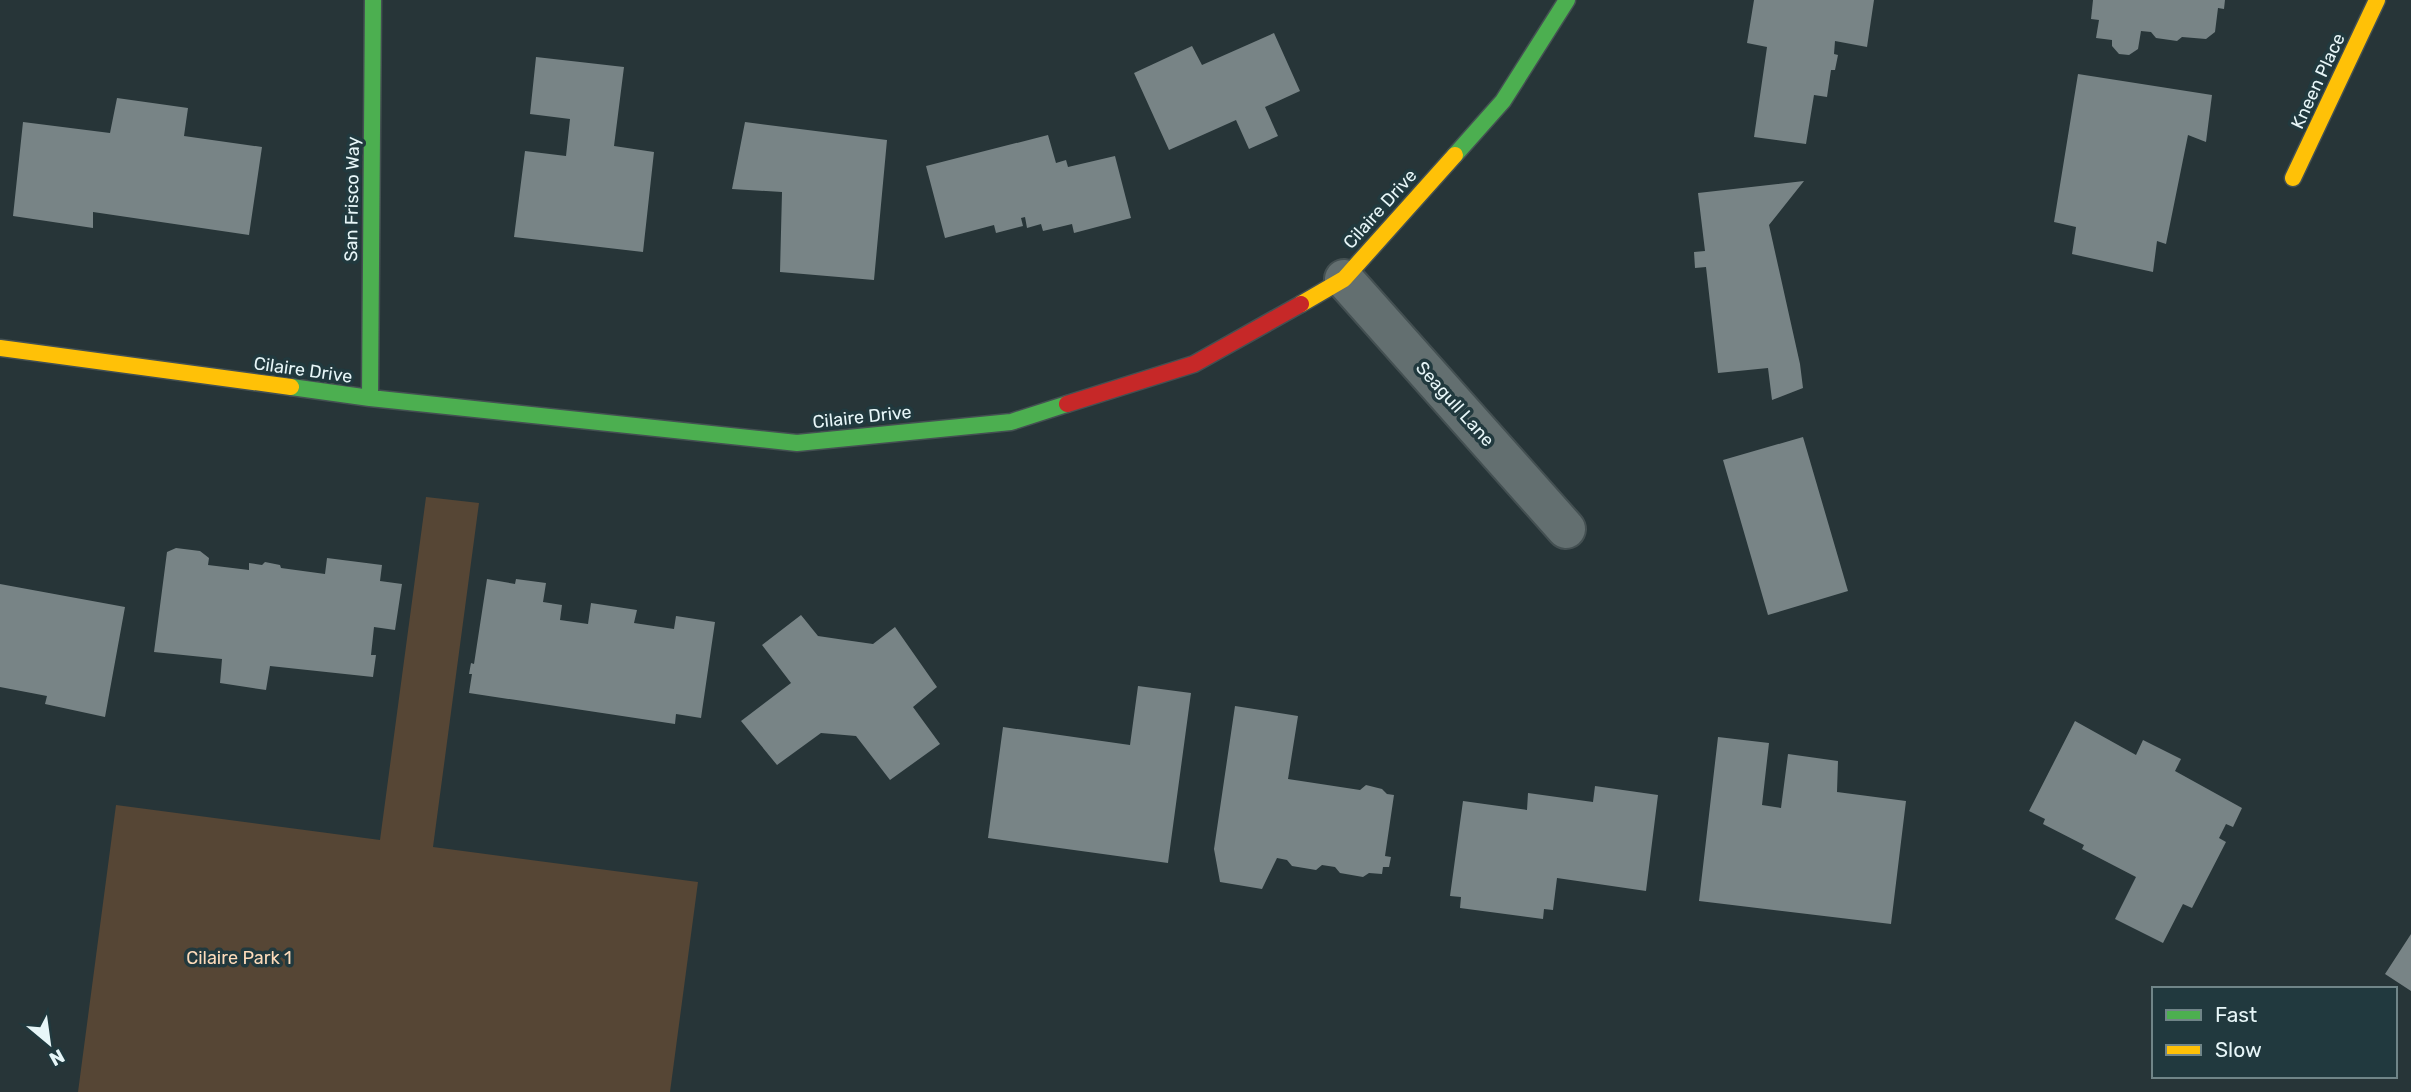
<svg xmlns="http://www.w3.org/2000/svg" width="2411" height="1092" font-family="Rubik,sans-serif">
  <style>
    .green { fill: #564635 }
    .building { fill: #788486 }
    .lines { fill: none; stroke-linecap: round; stroke-linejoin: round }
    .street-casing { stroke: #445052; stroke-width: 42 }
    .fast-casing { stroke: #445052; stroke-width: 19 }
    .slow-casing { stroke: #445052; stroke-width: 19 }
    .jam-casing { stroke: #445052; stroke-width: 19 }
    .street { stroke: #636f70; stroke-width: 38 }
    .fast { stroke: #4caf50; stroke-width: 16 }
    .slow { stroke: #ffc107; stroke-width: 16 }
    .jam { stroke: #c62828; stroke-width: 16 }
    .labels { text-anchor: middle; stroke-width: 7; stroke-linejoin: round; paint-order: stroke }
    .street-label { font-size: 18px; fill: #e7f6f8; stroke: #21393e }
    .park-label { font-size: 18px; fill: #fddbba; stroke: #21393e }
  </style>
  <rect width="100%" height="100%" fill="#273538"/>
  <path class="green" d="M426,497L479,503L433,847L698,882L670,1092H78L116,805L380,840Z"/>
  <path class="building" d="M1754,0H1874L1867,47L1835,41L1834,54L1838,55L1835,70H1831L1827,97L1814,95L1806,144L1754,137L1767,47L1747,43Z
    M2093,0H2225L2224,9L2218,8L2215,32L2206,39L2182,37L2177,41L2156,38L2151,32L2141,31L2138,49L2129,55L2119,54L2112,46V40L2096,38L2099,20L2091,19Z
    M1274,33L1300,91L1265,107L1278,136L1249,149L1236,120L1169,150L1134,73L1192,46L1202,65Z
    M536,57L624,67L614,146L654,152L643,252L514,237L525,151L566,156L570,119L530,114Z
    M2078,74L2212,95L2206,142L2188,135L2166,244L2157,241L2153,272L2072,254L2076,227L2054,222Z
    M117,98L188,108L184,136L262,147L249,235L93,212V228L13,216L23,122L110,133Z
    M745,122L887,140L874,280L780,272L782,192L732,189Z
    M1048,135L1056,163L1066,160L1068,167L1115,156L1131,218L1074,233L1072,224L1043,231L1041,224L1027,228L1025,217L1021,218L1023,226L996,233L994,225L945,238L926,166Z
    M1804,181L1769,225L1800,364L1803,388L1772,400L1768,368L1718,373L1706,267L1695,268L1694,252L1705,251L1698,193Z
    M1803,437L1848,591L1768,615L1723,460Z
    M176,548L200,551L209,558L208,565L249,570V563L262,565L265,562L280,565L281,568L325,574L327,558L382,565L380,581L402,584L395,630L374,627L371,655H376L373,677L270,666L266,690L220,683L222,659L154,652L167,552Z
    M487,579L515,584L516,579L546,583L543,602L562,605L560,620L588,624L591,603L637,610L634,623L674,629L676,616L715,622L701,718L676,714L675,724L469,693L472,674H469L471,663L474,664Z
    M0,584L125,607L105,717L45,704L47,696L0,687Z
    M801,615L818,636L845,640L873,644L895,627L937,687L913,707L940,744L890,780L856,736L821,733L777,765L741,721L791,683L762,645Z
    M1138,686L1191,693L1168,863L988,838L1003,727L1130,745Z
    M1235,706L1298,716L1288,779L1360,790L1366,785L1382,789L1387,794L1394,795L1385,856L1391,857L1389,867H1383L1382,874L1369,873L1363,877L1340,873L1335,867L1322,865L1316,870L1292,866L1287,860L1277,858L1262,889L1220,882L1214,849Z
    M2075,721L2136,755L2143,740L2181,759L2175,771L2242,808L2233,827L2226,824L2219,838L2226,842L2192,908L2183,904L2163,943L2115,919L2136,877L2082,849L2084,845L2043,824L2045,819L2029,811Z
    M1718,737L1769,743L1762,805L1781,808L1788,754L1838,761L1837,792L1906,801L1891,924L1699,901Z
    M1595,786L1658,795L1646,891L1557,878L1553,910L1544,909L1543,919L1460,908L1461,897L1450,896L1463,801L1527,810L1528,793L1593,802Z
    M2411,934V991L2385,974Z"/>
  <g class="lines">
    <g class="street-casing">
      <path id="street" d="M1344,279L1566,529"/>
    </g>
    <g class="fast-casing">
      <path id="fast" d="M1455,155L1503,101L1567,0
        M291,387L370,398L797,443L1011,422L1067,404
        M370,398L373,0"/>
    </g>
    <g class="slow-casing">
      <path id="slow" d="M2293,178L2377,0
        M1301,304L1344,279L1455,155
        M0,348L291,387"/>
    </g>
    <g class="jam-casing">
      <path id="jam" d="M1067,404L1194,364L1301,304"/>
    </g>
    <use href="#street" class="street"/>
    <use href="#fast" class="fast"/>
    <use href="#slow" class="slow"/>
    <use href="#jam" class="jam"/>
  </g>
  <g class="labels">
    <g class="street-label">
      <text transform="translate(2318 81) rotate(-65)" y="6">Kneen Place</text>
      <text transform="translate(352 199) rotate(-89)" y="6">San Frisco Way</text>
      <text transform="translate(1380 209) rotate(-48)" y="6">Cilaire Drive</text>
      <text transform="translate(303 370) rotate(8)" y="6">Cilaire Drive</text>
      <text transform="translate(1455 404) rotate(48)" y="6">Seagull Lane</text>
      <text transform="translate(862 417) rotate(-6)" y="6">Cilaire Drive</text>
    </g>
    <g class="park-label">
      <text x="239" y="964">Cilaire Park 1</text>
    </g>
  </g>
  <rect x="2152" y="987" width="245" height="91" fill="#21393e" stroke="#708588" stroke-width="2"/>
  <rect x="2166" y="1010" width="35" height="10" fill="#4caf50" stroke="#708588" stroke-width="2"/>
  <text x="2215" y="1022" font-size="21" fill="#e7f6f8">Fast</text>
  <rect x="2166" y="1045" width="35" height="10" fill="#ffc107" stroke="#708588" stroke-width="2"/>
  <text x="2215" y="1057" font-size="21" fill="#e7f6f8">Slow</text>
  <g transform="translate(49 1043) rotate(151)" stroke="#21393e" stroke-width="5" paint-order="stroke">
  <path d="M0-5L12 26L0 18L-12 26Z" fill="#e7f6f8"/>
  <text y="-10" font-size="19" font-weight="bold" text-anchor="middle" fill="#e7f6f8">N</text>
  </g>
</svg>
